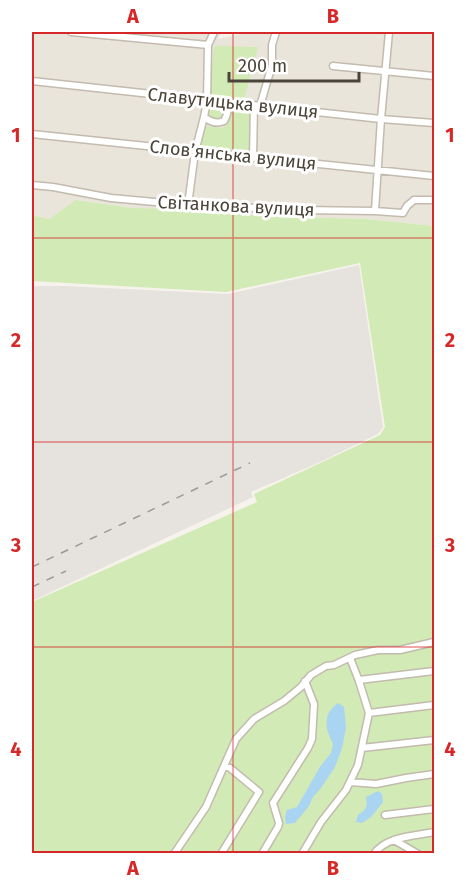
<svg xmlns="http://www.w3.org/2000/svg" width="466" height="885" font-family="'Fira Sans',sans-serif">
  <style>
    .residential { fill: #eae5da }
    .industrial { fill: #e6e2dd }
    .green { fill: #d2eab5 }
    .water { fill: #a9d4f2 }
    .lines { fill: none; stroke-linecap: round; stroke-linejoin: round }
    .minor-casing { stroke: #c2bbae; stroke-width: 9 }
    .minor { stroke: #fff; stroke-width: 6 }
    .rail { stroke: #9a9a9a; stroke-width: 1.5; stroke-dasharray: 8 8; stroke-linecap: butt }
    .grid { fill: none; stroke: #d62828; stroke-width: 1.5; stroke-opacity: 0.55 }
    .labels { text-anchor: middle; stroke-width: 6; stroke-linejoin: round; paint-order: stroke }
    .street-label { font-size: 18px; fill: #4b4439; stroke: #fff }
    .neatline { fill: none; stroke: #d62828; stroke-width: 2 }
    .grid-label { font-size: 20px; text-anchor: middle; font-weight: bold; fill: #d62828 }
  </style>
  <rect width="100%" height="100%" fill="#f6f3ec"/>
  <path class="residential" d="M32,32H221L218,39L251,32H434V226L367,219L259,216L190,209L133,208L77,200L49,219L32,215Z"/>
  <path class="industrial" d="M359,265L383,427L378,434L320,462L251,492L253,497L32,601V286H64L228,294Z"/>
  <path class="green" d="M214,46L258,47L244,100L209,97Z
    M208 111a8 8 0 1 1 16 0a8 8 0 1 1-16 0Z
    M235,106L251,108V149L249,153L200,148L199,144L204,128L208,126L222,128L229,123L231,107Z
    M76,200L133,208L192,209L262,216L367,219L434,226V853H32V602L257,502L254,494L380,435L385,427L360,263L226,292L32,281V215L49,219Z"/>
  <path class="water" d="M338,703L344,707L346,728L342,748L335,767L321,788L313,797L309,806L295,823L286,824L285,817L287,810L297,807L320,767L331,753L333,744C325,728 322,715 338,703Z
    M378,791L382,794L383,802L371,817L362,823L356,822L358,815C366,810 368,807 366,797Z"/>
  <g class="lines">
    <g class="minor-casing">
      <path id="minor" d="M71,32L208,45
        M333,66L434,76
        M32,81L381,119L434,123
        M260,106L272,65V45L276,32
        M204,117C211,122 216,124 224,121C228,114 229,109 224,102
        M32,134L434,176
        M253,158L254,105
        M32,185L53,187L111,198L188,205L301,210L375,211L403,213L407,206L414,200H434
        M188,205L195,152L204,117L207,101L208,45L214,32
        M375,211L381,119L389,32
        M359,680L434,671
        M369,713L434,705
        M362,748L434,740
        M350,782L376,784L406,778L434,774
        M385,815L434,809
        M394,840L418,854
        M174,854L206,807L236,739L254,719L284,701L301,687L311,675L326,666L334,665L355,655L378,650H400L434,642
        M221,854L259,792L230,768L225,766
        M262,854L278,827L279,823L273,803L308,748L312,739L314,704L305,681
        M302,854L321,822L346,790L358,765L369,713L359,681L350,658
        M374,854C386,836 415,836 434,832"/>
    </g>
    <use href="#minor" class="minor"/>
    <path class="rail" d="M32,567L250,463
      M32,587L66,571"/>
  </g>
  <path class="grid" d="M233,32V854M32,238H434M32,442H434M32,647H434"/>
  <g class="labels">
    <g class="street-label">
      <text transform="translate(233 103) rotate(6)" y="6">Славутицька вулиця</text>
      <text transform="translate(233 155) rotate(6)" y="6">Словʼянська вулиця</text>
      <text transform="translate(236 206) rotate(3)" y="6">Світанкова вулиця</text>
    </g>
  </g>
  <rect width="466" height="885" fill="none" stroke="#ffffff" stroke-width="66"/>
  <path d="M229 72v9h130v-9" fill="none" stroke="#4b4439" stroke-width="3"/>
  <text x="238" y="72" font-size="18" fill="#4b4439" stroke="#ffffff" stroke-width="4.5" paint-order="stroke">200 m</text>
  <rect x="33" y="33" width="400" height="819" class="neatline"/>
  <g class="grid-label">
    <text x="133" y="23">A</text>
    <text x="333" y="23">B</text>
    <text x="16" y="142">1</text>
    <text x="450" y="142">1</text>
    <text x="16" y="347">2</text>
    <text x="450" y="347">2</text>
    <text x="16" y="552">3</text>
    <text x="450" y="552">3</text>
    <text x="16" y="756">4</text>
    <text x="450" y="756">4</text>
    <text x="133" y="875">A</text>
    <text x="333" y="875">B</text>
  </g>
</svg>
